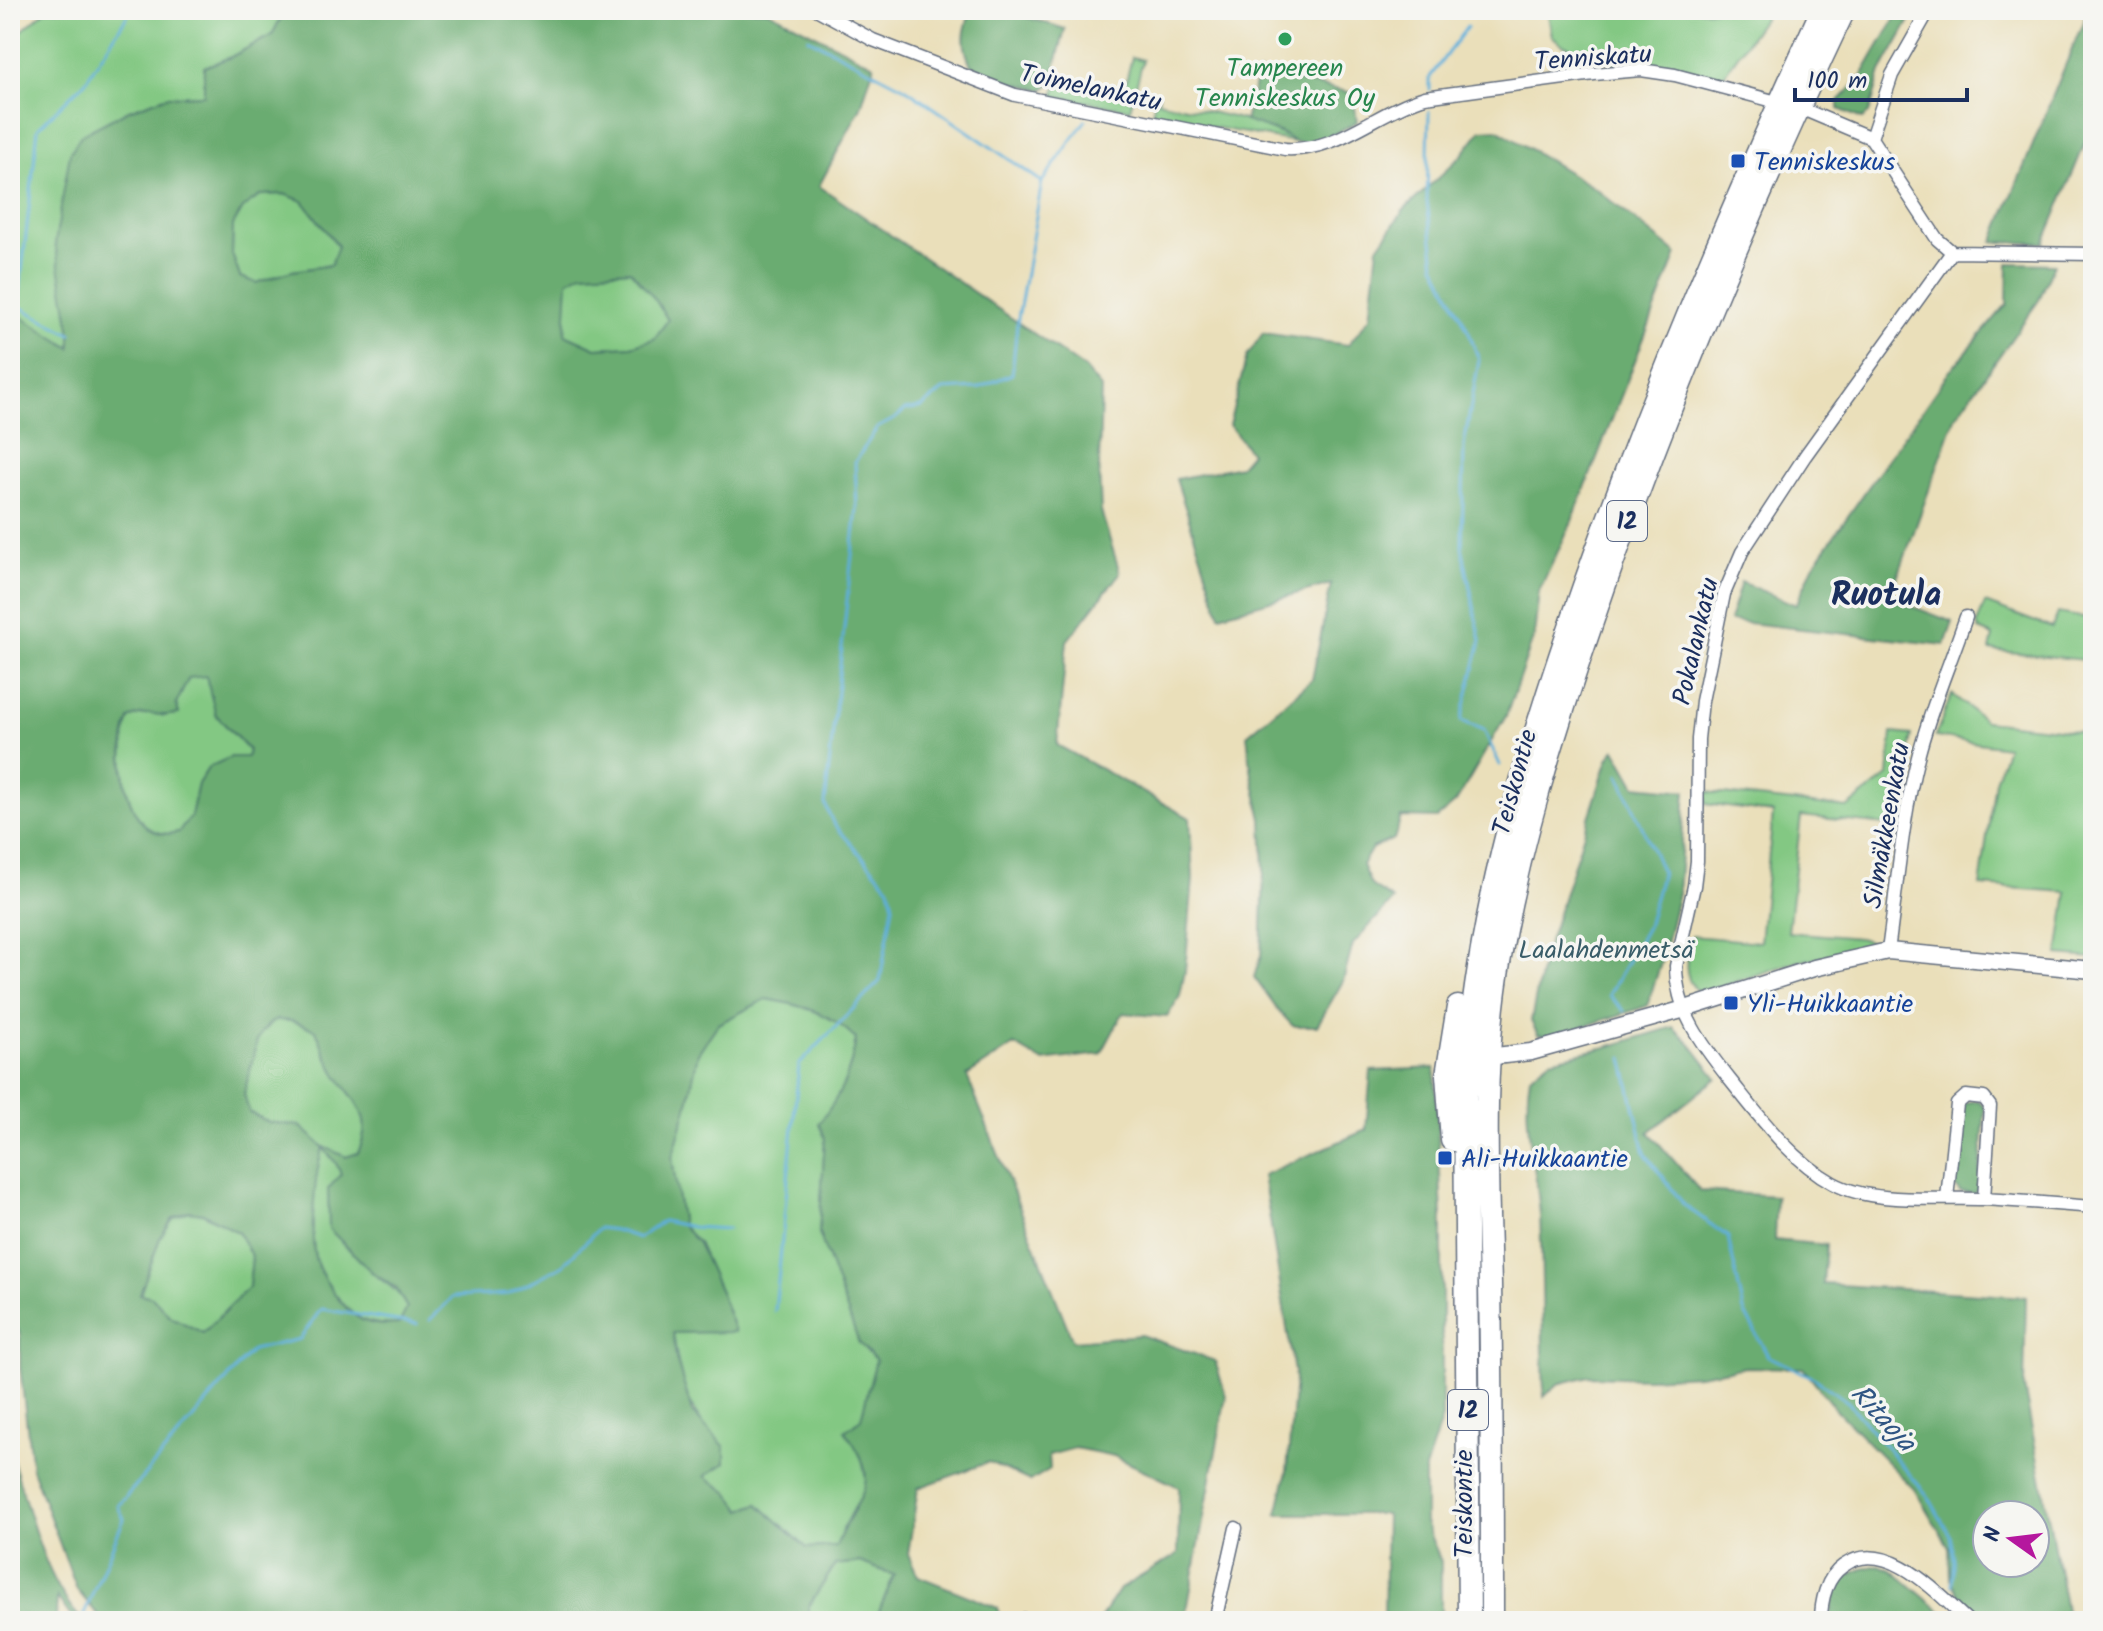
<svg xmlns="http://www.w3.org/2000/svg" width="2103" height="1631" font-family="Kalam,sans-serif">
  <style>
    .green { fill: #83c883; stroke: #4f7c70; stroke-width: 2 }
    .forest { fill: #6aac71; stroke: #426e68; stroke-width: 2; fill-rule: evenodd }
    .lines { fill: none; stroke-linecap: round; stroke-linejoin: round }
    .stream { stroke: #5fafd9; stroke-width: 3 }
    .minor-casing { stroke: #636d7e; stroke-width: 15 }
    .tertiary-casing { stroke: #636d7e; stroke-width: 19 }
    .trunk-casing { stroke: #636d7e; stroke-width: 25 }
    .minor { stroke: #fff; stroke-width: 12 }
    .tertiary { stroke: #fff; stroke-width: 16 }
    .trunk { stroke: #fff; stroke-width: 22 }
    .leisure-dot { fill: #2e9e5b; stroke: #f6f6f2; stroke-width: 3 }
    .transit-dot { fill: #1a4fb4; stroke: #f6f6f2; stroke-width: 3 }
    .labels { text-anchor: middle; stroke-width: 7; stroke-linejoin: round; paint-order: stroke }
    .shield { fill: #f6f6f2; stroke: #5d6b8a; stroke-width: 2 }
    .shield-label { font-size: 24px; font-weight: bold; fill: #1b2f5e }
    .street-label { font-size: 26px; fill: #1b2f5e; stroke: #f6f6f2 }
    .leisure-label { font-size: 26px; fill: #27864d; stroke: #f6f6f2 }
    .transit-label { font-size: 26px; fill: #164399; stroke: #f6f6f2; text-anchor: start }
    .park-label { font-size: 26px; fill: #3a5d69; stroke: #f6f6f2 }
    .water-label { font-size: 28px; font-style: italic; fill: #2f5583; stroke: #f6f6f2 }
    .district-label { font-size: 34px; font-weight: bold; fill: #1b2f5e; stroke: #f6f6f2 }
  </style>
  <rect width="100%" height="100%" fill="#f6f6f2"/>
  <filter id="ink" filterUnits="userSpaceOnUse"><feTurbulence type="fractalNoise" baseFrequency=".0125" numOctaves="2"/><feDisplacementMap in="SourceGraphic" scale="16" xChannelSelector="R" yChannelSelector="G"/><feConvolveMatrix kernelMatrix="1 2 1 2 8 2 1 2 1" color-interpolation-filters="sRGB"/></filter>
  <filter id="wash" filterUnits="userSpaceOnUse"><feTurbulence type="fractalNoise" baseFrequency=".006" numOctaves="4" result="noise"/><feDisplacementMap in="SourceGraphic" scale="32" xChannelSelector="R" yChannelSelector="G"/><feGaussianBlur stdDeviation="1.8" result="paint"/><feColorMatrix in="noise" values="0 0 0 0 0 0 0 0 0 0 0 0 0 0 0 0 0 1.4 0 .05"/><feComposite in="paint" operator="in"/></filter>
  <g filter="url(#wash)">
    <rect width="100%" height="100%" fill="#eadfba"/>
    <path class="green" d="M46,10H285L272,35L231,57L204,67L205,95L168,96L129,110L81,136L70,154L71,348L10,310V41Z
      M1547,10H1769L1721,79L1659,64L1621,66L1562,44L1552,36Z
      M1132,57L1143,60L1130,109L1052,96L1060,80L1123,94Z
      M1157,93L1159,94L1158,101C1204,112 1256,117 1295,142L1157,117L1152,112Z
      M284,194L303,201L338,247L331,265L292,271L256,283L240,277L232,254L233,225L243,208L261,195Z
      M631,270L655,299L668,320L654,339L631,346L596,348L565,334L567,281L582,273Z
      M1985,603L2052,628L2058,613L2093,619V661L1990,650L1993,636L1979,630L1977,624Z
      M206,675L216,715L249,751L247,758L231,757L209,767L198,784L191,816L179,832C173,833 165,835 160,833C121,824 118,749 129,719L146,711L164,716L179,713L176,704L189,677Z
      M1952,694L1985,721L2093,733V958L2058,955L2067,892L1980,886L1995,781L2007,747L1935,737Z
      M1892,733L1912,735L1895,826L1801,816L1788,932L1859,938L1878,944L1792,963L1708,991L1696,990C1681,973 1687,957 1692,936L1760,942L1773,813L1706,804L1705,792L1847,808L1888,776Z
      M766,999C799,1004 832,1013 856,1039C850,1075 842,1094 819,1124L825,1138L819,1233L859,1343L876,1360L861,1419V1453L867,1485L842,1531L837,1546L807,1548L758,1504L742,1510L729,1493L704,1476L707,1429C684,1403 678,1366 673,1333L735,1331L721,1294L698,1243L682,1226L672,1158L687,1108L698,1053L718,1024Z
      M277,1020L291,1021L316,1030C322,1045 328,1061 337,1075C356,1105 375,1116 358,1153L346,1157L324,1147L336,1163L341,1174V1243C354,1252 363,1265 375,1275C393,1289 395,1286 407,1308L400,1324C389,1325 373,1324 363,1320C346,1313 319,1275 315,1257C309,1224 313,1179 323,1147L300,1126L268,1122L249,1112L244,1094L258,1037L270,1023Z
      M189,1211L202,1213L238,1232L252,1256L249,1287L203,1333L171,1317L152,1297L140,1294L160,1238L173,1218Z
      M860,1562L894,1575L875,1621H806L809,1606L835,1565Z"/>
    <path class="forest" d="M285,10H767L874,65L861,107L819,186L1084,368L1101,388L1099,468L1101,511L1120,573L1067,641L1057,745L1190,818L1193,879L1185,971L1180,996L1167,1017L1123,1013L1101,1054L1042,1061L1014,1045L967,1076L1073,1341L1141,1335L1215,1361L1226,1396L1185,1621H1099L1120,1589L1178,1554L1179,1487L1114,1456L1075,1448L1049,1455L1050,1469L1030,1481L989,1462L918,1488L908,1554L918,1576L998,1608L1003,1621H875L894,1575L860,1562L835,1565L809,1606L806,1621H103L77,1590L32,1469L20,1367V1335L10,1311V310L71,348V334L55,243L70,153L81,135L129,110L168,96L204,95V67L231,57L272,35ZM284,194L303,201L338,246L331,265L292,271L256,283L240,277L232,254L233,225L243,208L261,195ZM630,270L655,299L668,320L654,339L631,346L596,348L565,334L568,281L582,273ZM206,676L216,715L249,750L247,757H231L209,767L198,784L191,816L179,832C173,833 165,835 160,833C121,824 117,749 129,719C151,709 157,718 179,714L176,704L189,678ZM766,999C799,1004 833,1013 856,1039C850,1075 842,1094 819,1123L825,1138L819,1233L859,1343L876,1360L861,1419L845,1431C886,1487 857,1493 836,1546L807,1548L758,1504L742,1510L729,1493L705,1476L725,1463V1447L692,1412L676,1358L673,1333L735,1332L721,1294L698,1243L682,1226L672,1158L687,1108L698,1053L718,1024ZM277,1020L292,1021L316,1030C322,1045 328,1061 337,1075C356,1104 375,1116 358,1153L346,1157L322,1146L300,1126L268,1122L249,1112L244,1094L258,1037L270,1023ZM323,1148L336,1163L341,1174L328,1189L329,1229L374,1274L396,1288L407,1308L399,1324C389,1325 372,1325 362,1320C344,1311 322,1279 316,1261C309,1239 315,1169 323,1148ZM189,1211L203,1213L238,1232L252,1257L249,1287L203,1333L171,1317L152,1297L140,1294L160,1238L173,1218Z
      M972,10H1004L1065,29L1051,83L1043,90L1013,83L971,65C961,45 963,29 972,10Z
      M1900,10H1916L1881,72L1869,114L1862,119L1839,109V101L1860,79Z
      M2088,10H2093V124L2044,243L1993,242Z
      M1258,72L1353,93L1357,122L1326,138L1309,143L1295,142L1279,132L1245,121Z
      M1497,129L1596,189L1677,254L1570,526L1539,591L1534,636L1506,716L1456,802L1437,818L1401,817L1394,839L1372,848L1362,865L1371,885L1393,900L1353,944L1343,981L1317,1026H1293L1277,1009L1254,977L1261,955L1264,870L1262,819L1252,775L1247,735L1312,680L1331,584L1220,615L1176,479L1240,466L1251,453L1229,425L1247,356L1263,333L1348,345L1370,317L1378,247L1404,210L1461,156L1481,130Z
      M2008,263L2054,264L2039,300L1955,418L1890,598L1953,622L1945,645L1729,621L1741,582L1796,605L1813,566L1949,372L2007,304Z
      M1615,749L1636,786L1686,791L1678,893L1663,957L1647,1006L1554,1036L1538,1035L1531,1021L1543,960L1608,759Z
      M1673,1027L1688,1041L1717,1078L1649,1132L1700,1191L1776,1196L1774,1240L1826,1245L1823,1284L2026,1297L2024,1387L2068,1621H1984L1967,1607L1950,1579L1949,1547L1914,1489L1835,1409L1803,1368L1746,1367L1699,1375L1648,1378L1589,1376L1558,1384L1544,1397C1542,1337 1543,1277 1540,1217C1538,1170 1521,1124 1530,1076L1550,1060L1607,1047ZM1987,1515H2035V1563H1987Z
      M1435,1068L1442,1216V1418L1425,1469V1523L1441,1562V1621H1384L1386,1514H1277L1287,1471L1295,1379L1263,1175L1366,1130L1371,1071Z
      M1978,1100L1985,1107L1979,1190L1974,1194L1960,1192L1953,1184L1963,1103Z
      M10,1441L13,1461C30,1512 44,1582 83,1621H74L57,1597L56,1621H10Z
      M1879,1565L1892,1570L1952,1621H1830C1835,1584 1841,1572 1879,1565Z"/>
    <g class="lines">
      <path class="stream" d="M808,38L905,88L1042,182
        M1430,90V77L1467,27
        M1429,112L1427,202L1435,264L1468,330L1479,360L1464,445L1462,547L1481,641L1461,721L1484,730L1500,765
        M71,334L18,306L38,128L85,82L131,10
        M1619,775L1662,872L1647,927L1609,995L1624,1011
        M1623,1058L1645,1153L1684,1205L1728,1237L1744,1311L1768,1356L1814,1378L1848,1402L1928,1496L1950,1535L1954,1560L1952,1585
        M775,1311L799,1065L880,981L893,905L889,887L833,823L825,804L857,508L855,462L877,428L896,418L905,410L922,407L943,390L978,388L1012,374L1017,324L1042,182L1086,120
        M430,1320L453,1297L509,1294L563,1265L599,1228L615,1230L639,1238L663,1221L692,1227L728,1229
        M81,1621L124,1519L118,1506L252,1350L300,1339L321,1309L417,1324"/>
    </g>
  </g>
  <g filter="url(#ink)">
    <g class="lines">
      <g class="minor-casing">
        <path id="minor" d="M818,10L873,40L1015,95L1285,149C1339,152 1375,112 1425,97L1594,74L1641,70L1675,75L1800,108L1871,138L1937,239L1952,252L2093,254
          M1871,138L1892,75L1929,10
          M1952,252L1805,456L1742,552L1724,594L1702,701L1698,739L1697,861L1694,886L1676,966C1676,1012 1703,1046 1730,1080C1759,1116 1791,1160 1833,1183C1873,1205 1938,1197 1983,1199C2020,1201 2056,1204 2093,1207
          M1888,951C1897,887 1902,820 1918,757C1930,709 1950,664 1966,617
          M1947,1198L1957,1104L1966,1096L1984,1098L1990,1106L1984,1199
          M1024,1619L1025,1621
          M1215,1621L1236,1528
          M1821,1621C1821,1601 1826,1578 1843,1566C1886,1535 1938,1594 1968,1621"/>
      </g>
      <g class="tertiary-casing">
        <path id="tertiary" d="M1478,1058L1531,1052L1685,1009L1814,968L1888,951L2093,970"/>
      </g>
      <g class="trunk-casing">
        <path id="trunk" d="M1452,1140L1447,1075L1458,1007
          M1469,1621L1465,1098C1473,932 1520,771 1574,615C1645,408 1731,209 1822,10
          M1492,1621C1492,1509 1492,1397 1490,1284C1487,1175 1481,1065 1500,957C1520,841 1556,727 1594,616C1664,410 1751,207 1844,10"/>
      </g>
      <use href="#minor" class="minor"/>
      <use href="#tertiary" class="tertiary"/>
      <use href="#trunk" class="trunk"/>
    </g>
  </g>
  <circle class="leisure-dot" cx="1285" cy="39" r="8"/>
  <g class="transit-dot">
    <rect x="1730" y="153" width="16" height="16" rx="4"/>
    <rect x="1723" y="995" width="16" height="16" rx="4"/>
    <rect x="1437" y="1150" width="16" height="16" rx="4"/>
  </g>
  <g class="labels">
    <g class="shield">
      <rect x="1607" y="501" width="40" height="40" rx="6"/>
      <rect x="1448" y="1390" width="40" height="40" rx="6"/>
    </g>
    <g class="shield-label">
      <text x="1627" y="529">12</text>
      <text x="1468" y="1418">12</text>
    </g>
    <g class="street-label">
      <text transform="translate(1593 57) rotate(-4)" y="9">Tenniskatu</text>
      <text transform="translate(1091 87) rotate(12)" y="9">Toimelankatu</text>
      <text transform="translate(1695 641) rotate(-77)" y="9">Pokalankatu</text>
      <text transform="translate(1514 782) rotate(-75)" y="9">Teiskontie</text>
      <text transform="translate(1886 825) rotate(-80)" y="9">Silmäkkeenkatu</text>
      <text transform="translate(1463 1504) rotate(-90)" y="9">Teiskontie</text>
    </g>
    <g class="leisure-label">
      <text x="1285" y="76">Tampereen<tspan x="1285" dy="30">Tenniskeskus Oy</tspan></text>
    </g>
    <g class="transit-label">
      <text x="1754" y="170">Tenniskeskus</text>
      <text x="1747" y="1012">Yli-Huikkaantie</text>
      <text x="1461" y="1167">Ali-Huikkaantie</text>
    </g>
    <g class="park-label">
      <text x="1606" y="958">Laalahdenmetsä</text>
    </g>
    <g class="water-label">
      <text transform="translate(1884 1417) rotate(47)" y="10">Ritaoja</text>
    </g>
    <g class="district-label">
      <text x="1886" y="605">Ruotula</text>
    </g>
  </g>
  <rect width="2103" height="1631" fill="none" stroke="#f6f6f2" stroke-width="40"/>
  <g transform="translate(2011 1539) rotate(284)"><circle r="38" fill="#f6f6f2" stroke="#9ea6b7" stroke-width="2"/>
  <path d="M0-6L14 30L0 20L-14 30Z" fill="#b5179e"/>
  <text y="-12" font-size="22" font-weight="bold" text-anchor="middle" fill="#1b2f5e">N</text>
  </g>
  <path d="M1795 88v12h172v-12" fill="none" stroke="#1b2f5e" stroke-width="4"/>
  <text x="1807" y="88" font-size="24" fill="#1b2f5e" stroke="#f6f6f2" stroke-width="6" paint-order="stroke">100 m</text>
</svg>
